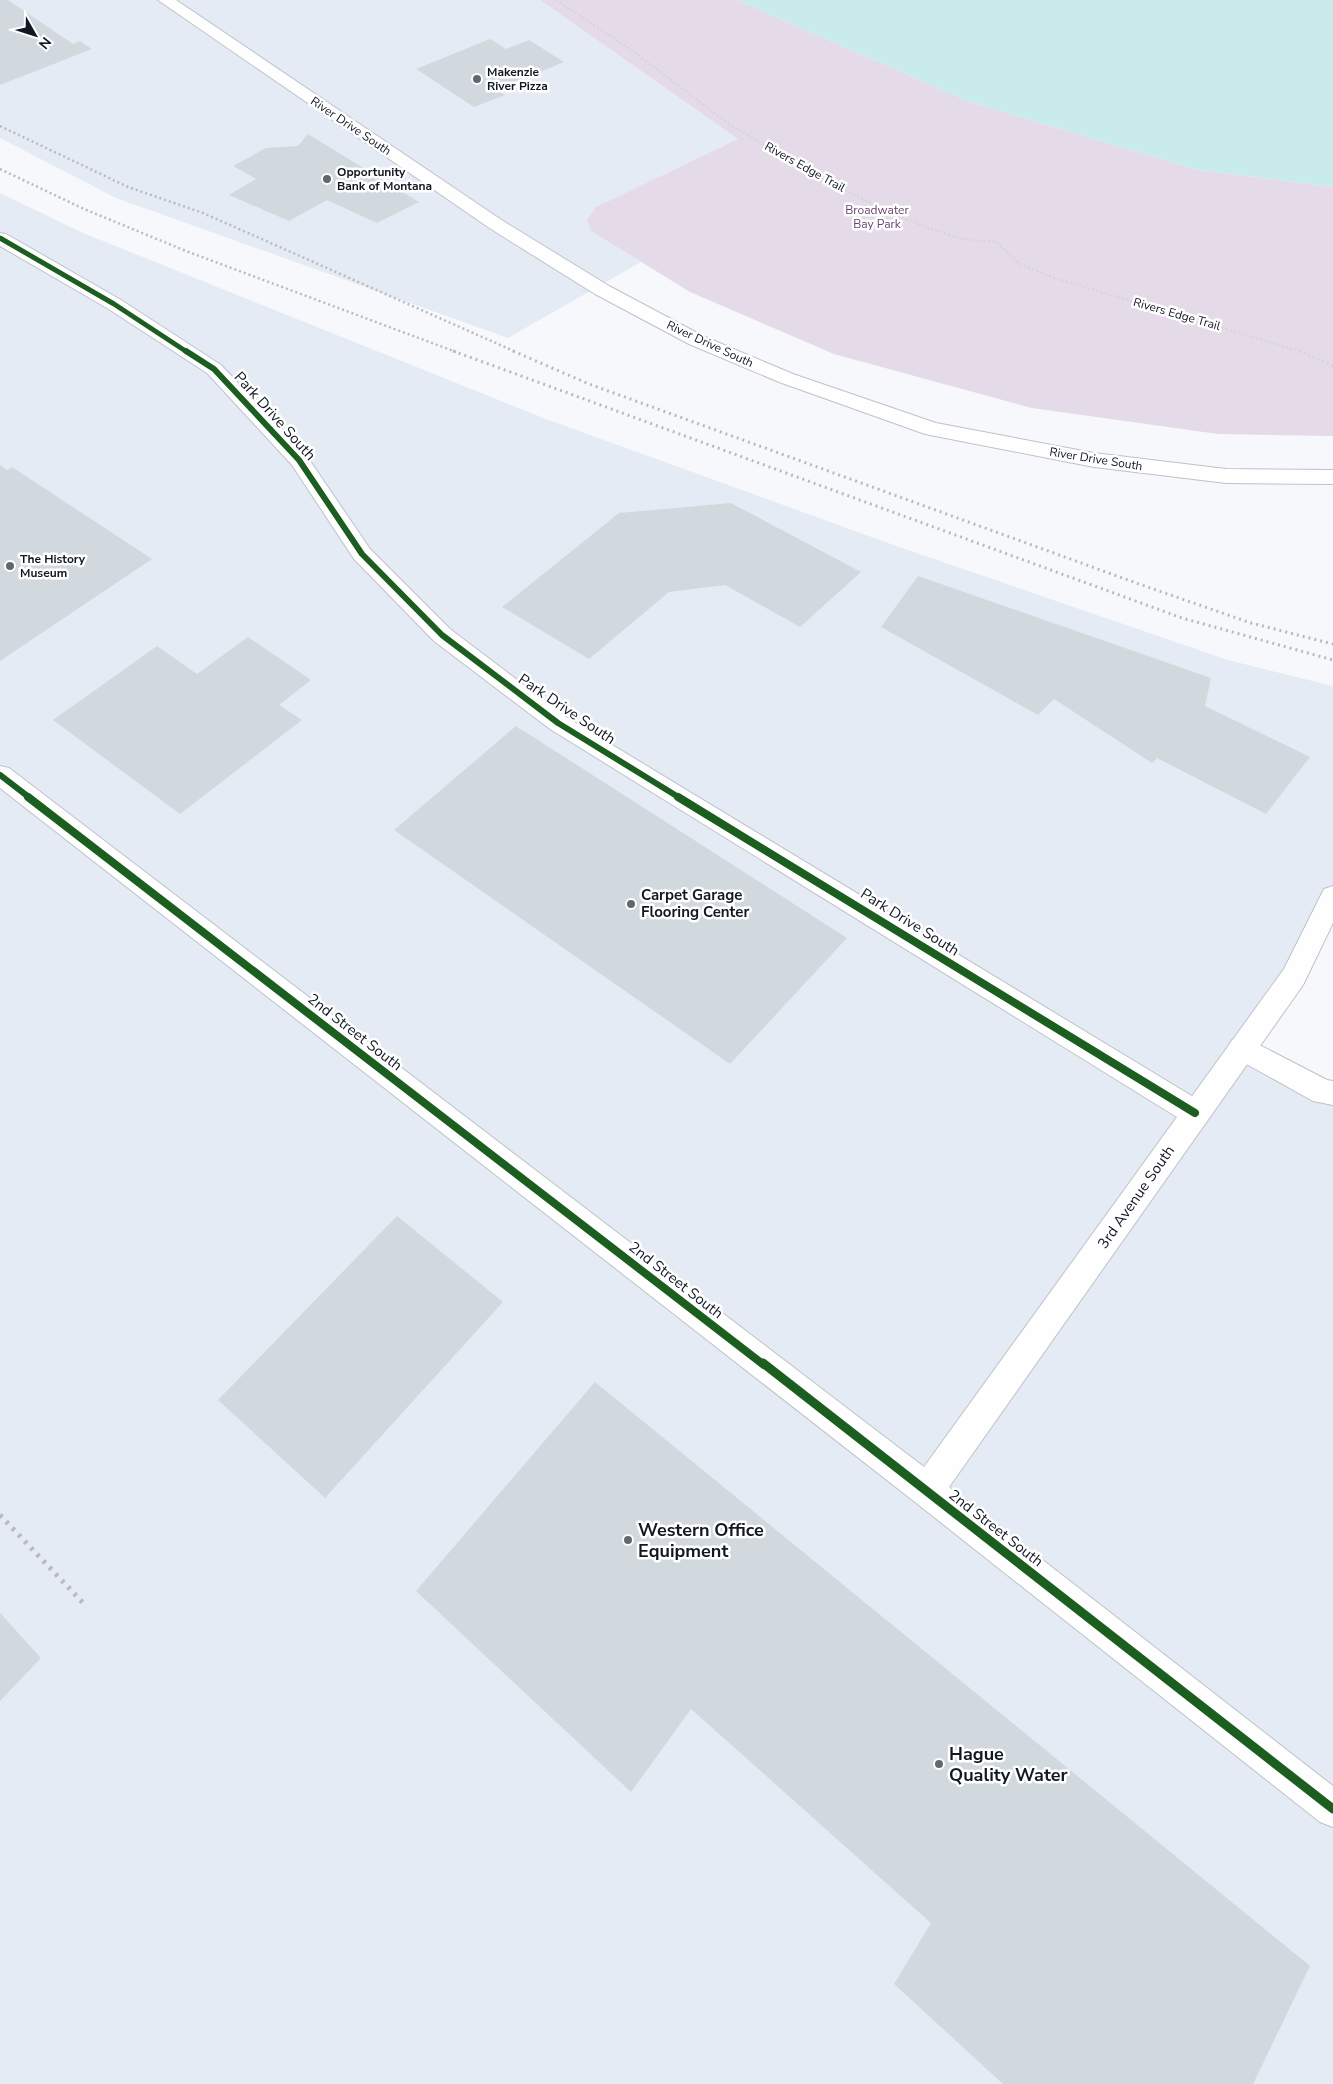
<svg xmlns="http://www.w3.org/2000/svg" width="1333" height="2084" font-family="'Nunito Sans',sans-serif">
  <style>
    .built { fill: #e5ebf4 }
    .green { fill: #e4dae8 }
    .water { fill: #caebec }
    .building { fill: #d1d9de }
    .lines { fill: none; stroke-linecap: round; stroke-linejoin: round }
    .minor-casing { stroke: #bec2c9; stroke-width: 2 }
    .tertiary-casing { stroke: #bec2c9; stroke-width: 2 }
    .secondary-casing { stroke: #bec2c9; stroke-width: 2 }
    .path-far1 { stroke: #d5d5d6; stroke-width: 2; stroke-dasharray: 2 2.5; stroke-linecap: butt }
    .path { stroke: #d5d5d6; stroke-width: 2.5; stroke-dasharray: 2 3; stroke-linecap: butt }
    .minor { fill: #fefefe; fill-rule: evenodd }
    .tertiary { fill: #fefefe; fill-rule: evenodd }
    .secondary { fill: #fefefe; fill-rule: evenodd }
    .rail-far2 { stroke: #b9babb; stroke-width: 2.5; stroke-dasharray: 2 3; stroke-linecap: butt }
    .rail-far1 { stroke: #b9babb; stroke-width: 3; stroke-dasharray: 2 4; stroke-linecap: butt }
    .rail { stroke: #b9babb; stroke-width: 5; stroke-dasharray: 3 6; stroke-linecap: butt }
    .cycleway-far3-casing { stroke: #fff; stroke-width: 7 }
    .cycleway-far2-casing { stroke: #fff; stroke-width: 9 }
    .cycleway-far1-casing { stroke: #fff; stroke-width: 11 }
    .cycleway-casing { stroke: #fff; stroke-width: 12 }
    .cycleway-far3 { stroke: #1b5e20; stroke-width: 5 }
    .cycleway-far2 { stroke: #1b5e20; stroke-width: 6 }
    .cycleway-far1 { stroke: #1b5e20; stroke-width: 8 }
    .cycleway { stroke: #1b5e20; stroke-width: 9 }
    .poi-dot { fill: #62666e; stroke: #fff; stroke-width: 2 }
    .labels { text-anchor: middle; stroke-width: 5; stroke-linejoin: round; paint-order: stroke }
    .far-poi-label { font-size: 12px; font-weight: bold; fill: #121822; stroke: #fff; text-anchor: start }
    .far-street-label { font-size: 12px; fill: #121822; stroke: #fff }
    .far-park-label { font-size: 12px; fill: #6a466e; stroke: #fff }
    .street-label { font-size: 15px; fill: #121822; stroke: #fff }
    .poi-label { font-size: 15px; font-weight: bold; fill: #121822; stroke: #fff; text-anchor: start }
    .near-poi-label { font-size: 18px; font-weight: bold; fill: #121822; stroke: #fff; text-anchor: start }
  </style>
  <rect width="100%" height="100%" fill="#f6f8fb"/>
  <path class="built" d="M0,0H540L738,139L596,207L591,231L641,262L508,338L116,198L0,138Z
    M0,193L83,233L546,419L899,547L1228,660L1333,686V896L1243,1048L1333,1093V2084H0Z"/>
  <path class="green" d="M540,0H737L970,102L1198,170L1333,187V436L1218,434L1032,408L834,354L690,292L591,231L587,220L596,207L738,139Z"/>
  <path class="water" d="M737,0H1333V187L1198,170L970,102Z"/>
  <path class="building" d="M0,0H8L73,44L80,41L92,49L0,85Z
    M490,39L506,49L529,40L564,62L497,90L505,95L474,107L416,69Z
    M308,134L419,202L377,223L327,200L289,221L229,195L256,179L233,166L266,148L298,146Z
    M0,465L7,470L12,467L152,559L0,661Z
    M731,503L861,572L800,627L725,585L669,592L589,659L502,607L619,513Z
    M918,576L1211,678L1205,706L1310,757L1266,814L1157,758L1152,763L1054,699L1038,715L881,627Z
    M248,637L311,680L279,705L302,720L180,814L53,720L157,646L197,674Z
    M516,726L847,938L730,1064L394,830Z
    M397,1216L503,1302L325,1498L218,1400Z
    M595,1382L1310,1966L1253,2084H1003L894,1984L931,1923L691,1709L631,1792L416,1591Z
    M0,1613L41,1658L0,1701Z"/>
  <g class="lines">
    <g class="minor-casing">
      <path id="minor" d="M0,233L6,234L121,300L221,365L306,455L370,549L450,629L566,717L1205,1104L1209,1113L1205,1122L1195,1126L1185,1122L550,729L434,641L354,559L292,465L207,373L107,308L0,246Z
        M1242,1036L1327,1080L1333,1081V1105L1313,1101L1232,1056L1228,1048L1232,1040Z"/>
    </g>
    <g class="tertiary-casing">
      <path id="tertiary" d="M0,766L9,768L924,1467L1284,969L1324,889L1333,886V923L1303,985L949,1487L1333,1786V1827L1320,1822L915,1502L0,788Z"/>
    </g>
    <g class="secondary-casing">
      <path id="secondary" d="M158,0H176L503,221L609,286L703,336L793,374L936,423L1094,453L1226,469L1333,470V484L1226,483L1094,467L925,434L779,382L689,344L595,294L491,229Z"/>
    </g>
    <path class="path-far1" d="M556,0L630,49L729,124L811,173L887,211L928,228L963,239L996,242L1020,264L1054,278L1303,352"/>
    <path class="path" d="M1299,351L1333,366"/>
    <use href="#minor" class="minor"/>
    <use href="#tertiary" class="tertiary"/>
    <use href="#secondary" class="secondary"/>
    <path class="rail-far2" d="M0,126L128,187L203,213L516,352
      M0,169L84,209L186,251L456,352"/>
    <path class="rail-far1" d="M453,351L1182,618L1333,660
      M513,351L589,384L1139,584L1251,623L1333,644"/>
    <path class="rail" d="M0,1515L86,1606"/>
    <g class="cycleway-far3-casing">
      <path id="cycleway-far3" d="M0,238L114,304L187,352"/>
    </g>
    <g class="cycleway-far2-casing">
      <path id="cycleway-far2" d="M186,351L214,369L299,460L362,554L442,635L558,723L680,798
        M0,775L30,798"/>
    </g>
    <g class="cycleway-far1-casing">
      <path id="cycleway-far1" d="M28,797L764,1365
        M678,797L1195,1113"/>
    </g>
    <g class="cycleway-casing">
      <path id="cycleway" d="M763,1363L1333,1809"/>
    </g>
    <use href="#cycleway-far3" class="cycleway-far3"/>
    <use href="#cycleway-far2" class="cycleway-far2"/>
    <use href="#cycleway-far1" class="cycleway-far1"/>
    <use href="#cycleway" class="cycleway"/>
  </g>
  <g class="poi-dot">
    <circle cx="477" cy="79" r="5"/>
    <circle cx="327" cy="179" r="5"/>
    <circle cx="10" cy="566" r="5"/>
    <circle cx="631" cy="904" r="5"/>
    <circle cx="628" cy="1540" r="5"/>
    <circle cx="939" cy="1764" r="5"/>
  </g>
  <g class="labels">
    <g class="far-poi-label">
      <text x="487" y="76">Makenzie<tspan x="487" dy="14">River Pizza</tspan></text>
      <text x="337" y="176">Opportunity<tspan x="337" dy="14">Bank of Montana</tspan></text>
      <text x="20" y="563">The History<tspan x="20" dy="14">Museum</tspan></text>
    </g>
    <g class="far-street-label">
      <text transform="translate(351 126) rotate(34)" y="4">River Drive South</text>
      <text transform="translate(805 167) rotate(29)" y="4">Rivers Edge Trail</text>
      <text transform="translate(1177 314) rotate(16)" y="4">Rivers Edge Trail</text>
      <text transform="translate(710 344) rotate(25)" y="4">River Drive South</text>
      <text transform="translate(1096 459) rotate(9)" y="4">River Drive South</text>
    </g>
    <g class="far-park-label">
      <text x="877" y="214">Broadwater<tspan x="877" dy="14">Bay Park</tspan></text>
    </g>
    <g class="street-label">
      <text transform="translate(275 416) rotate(48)" y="5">Park Drive South</text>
      <text transform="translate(567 709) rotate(34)" y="5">Park Drive South</text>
      <text transform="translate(910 922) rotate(32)" y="5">Park Drive South</text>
      <text transform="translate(355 1032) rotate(38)" y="5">2nd Street South</text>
      <text transform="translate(1136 1197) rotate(-55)" y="5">3rd Avenue South</text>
      <text transform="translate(676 1280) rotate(38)" y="5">2nd Street South</text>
      <text transform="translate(996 1528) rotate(38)" y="5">2nd Street South</text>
    </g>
    <g class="poi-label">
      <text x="641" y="900">Carpet Garage<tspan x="641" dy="17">Flooring Center</tspan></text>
    </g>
    <g class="near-poi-label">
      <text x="638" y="1536">Western Office<tspan x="638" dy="21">Equipment</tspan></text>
      <text x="949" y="1760">Hague<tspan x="949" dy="21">Quality Water</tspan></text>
    </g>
  </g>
  <g transform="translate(35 35) rotate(129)" stroke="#ffffff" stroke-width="4" paint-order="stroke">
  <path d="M0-4L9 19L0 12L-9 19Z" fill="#121822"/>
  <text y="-8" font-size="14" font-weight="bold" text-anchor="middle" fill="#121822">N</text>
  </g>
</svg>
